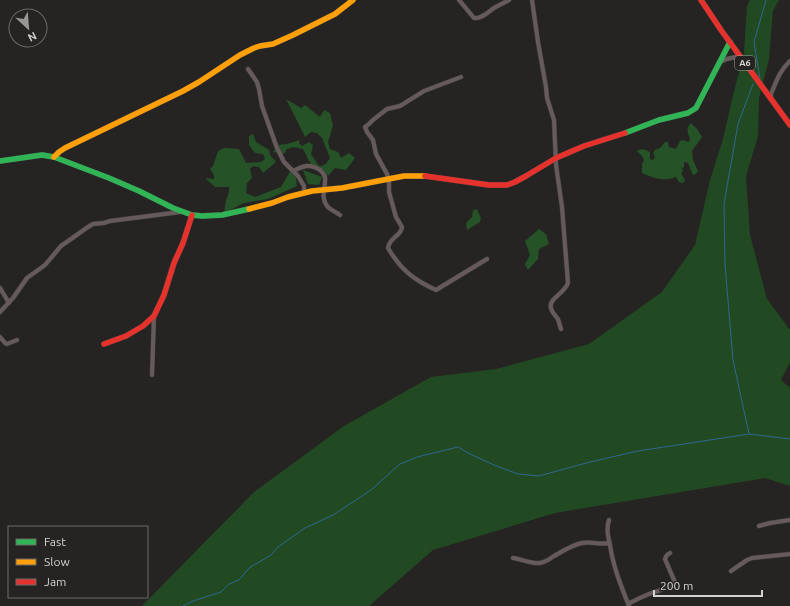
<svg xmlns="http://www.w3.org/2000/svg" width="790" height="606" font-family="Ubuntu,sans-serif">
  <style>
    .green { fill: #224a22 }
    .forest { fill: #255226 }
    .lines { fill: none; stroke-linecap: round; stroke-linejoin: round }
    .stream { stroke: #2e6892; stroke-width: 1 }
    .street-casing { stroke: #41403f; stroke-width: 5 }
    .fast-casing { stroke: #41403f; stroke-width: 6 }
    .slow-casing { stroke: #41403f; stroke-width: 6 }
    .jam-casing { stroke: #41403f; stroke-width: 6 }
    .street { stroke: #665b5a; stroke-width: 4 }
    .fast { stroke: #30b455; stroke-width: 5.5 }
    .slow { stroke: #ff9f0a; stroke-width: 5.5 }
    .jam { stroke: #e5322d; stroke-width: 5.5 }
    .labels { text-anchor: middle; stroke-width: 3.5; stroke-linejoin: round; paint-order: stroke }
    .shield { fill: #262422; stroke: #a09e9d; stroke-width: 1 }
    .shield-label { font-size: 9px; font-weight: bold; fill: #d5d3d2 }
  </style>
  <rect width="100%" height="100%" fill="#252423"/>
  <path class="green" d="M750,0H779L773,11L769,59L759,98L758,136L746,176L750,235L767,299L790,330V362L781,380L790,388V486L765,478L555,513L433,550L369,606H142L254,492L344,426L431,377L496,369L589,344L662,292L695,245L710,180L723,139L734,91L744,53L747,6Z"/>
  <path class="forest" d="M286,99L301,108L305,105L320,117L324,110L330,113L333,126L328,142L330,149L338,152L341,158L349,153L355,158L346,170L335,168L328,176C324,169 320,171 314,167C309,163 306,154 303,149L294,147L287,149L284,154L273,152L278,145L287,144L300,140L299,143L302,146L309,142L313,145L311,154L319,166C325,166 327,163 330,158L322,138L317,133L311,132L305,137Z
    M691,123L697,129L702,137L692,151L693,160L698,171L696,174L693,175L688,163L684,162V167L682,168L683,171L681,173L685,180L683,183L679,182L676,177C663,182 654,178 642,173V164L644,160L642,156L637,151C642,148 645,149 650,152V159L653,160L655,157L653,153L655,150L660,148L665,142H668L669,147L676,149L680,141L682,140L689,142L690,138C687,132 686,128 691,123Z
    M253,134L256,142L269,150L270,155L276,162L263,173L259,167L253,166L250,169L252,178L247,183L246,193L255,197L281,187L291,170L296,178L297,186L268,199L244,203L224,213L226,200L229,192V187H215L205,178L214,179V175L210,169L213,166L218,151L224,148L239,149L246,163L261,162L265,159L263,154L255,153L249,145V136Z
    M303,170L322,177L319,185L308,184Z
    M477,209L481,218L480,222L467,230L466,223L472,217L473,210Z
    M539,229L546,234L549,244L539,249L538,259L528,270L525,264L530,255L525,241Z"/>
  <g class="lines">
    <path class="stream" d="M760,79L754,42L766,0
      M749,434L733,360L725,265L724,204L738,124L753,84
      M183,606L193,601L221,592L229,584L239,580L249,568L271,555L278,547L305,528L333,515L371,490L400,464L417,457L458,447L470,454L494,465L518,474L539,476L590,462L638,451L749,434L790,439"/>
    <g class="street-casing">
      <path id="street" d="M459,0L474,18C482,19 488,12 494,8C499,5 504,3 509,0
        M532,0L538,42L546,87L547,98L554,120L556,165L562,207L568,283C565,293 548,299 551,308C552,313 556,316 558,319C559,322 560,326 561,329
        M720,62L727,59L740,56
        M248,69L257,82L259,89L262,106L277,148L284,162L298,176L304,186V192
        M461,77L424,91L400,106L387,109L373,120L369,124L365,127L367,132L373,140L376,154L387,174L389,180V192L394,210L396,217L402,227C401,237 390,236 388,248C401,270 414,280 436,290L487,259
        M771,97V94C777,80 779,72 790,61
        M293,171C303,166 310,163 320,170C322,172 325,174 325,178C326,188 320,196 327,206C329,209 336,212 340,215
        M0,288L9,303
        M0,312L13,298L27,278L45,265L61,246L88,227L93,224L104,223L110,221L180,212
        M0,337L5,343L7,344L17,340
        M152,375L154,316
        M609,520C606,529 608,536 610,545C613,566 621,586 629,606
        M759,526L770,523L790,520
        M513,558C521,559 532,564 540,563C545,562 550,559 554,556C563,551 572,545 582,543C590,541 599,545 609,543
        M731,571L747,560L752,558L790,554
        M628,604C635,600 642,597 649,594C657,591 669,589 675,582L674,580L665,559L667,555L670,553"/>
    </g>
    <g class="fast-casing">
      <path id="fast" d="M625,133L659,120L688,113L696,108L730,42
        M0,161L42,155L54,157L109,178L139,191L173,208L192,215L202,216L222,215L249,209"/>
    </g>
    <g class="slow-casing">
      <path id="slow" d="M54,157L59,152L65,148L183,91L199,82L240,55L254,48L260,46L273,44L293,35L335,14L353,0
        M249,209L272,203L288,197L312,191L342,188L404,176H425"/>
    </g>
    <g class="jam-casing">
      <path id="jam" d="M701,0L721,30L790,125
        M425,176L489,185H507L515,182L526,176L556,158L584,146L625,133
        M104,344L126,336L143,326L154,316L164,295L174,263L183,243L192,215"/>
    </g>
    <use href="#street" class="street"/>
    <use href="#fast" class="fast"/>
    <use href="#slow" class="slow"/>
    <use href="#jam" class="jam"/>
  </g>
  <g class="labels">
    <rect class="shield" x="735" y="56" width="20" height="14" rx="3"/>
    <g class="shield-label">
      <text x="745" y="66">A6</text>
    </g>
  </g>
  <rect x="8" y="526" width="140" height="72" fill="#262422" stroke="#6c6a68"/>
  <rect x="16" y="539" width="20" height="6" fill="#30b455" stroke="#6c6a68"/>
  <text x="44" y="546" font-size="12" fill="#d5d3d2">Fast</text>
  <rect x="16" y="559" width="20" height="6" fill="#ff9f0a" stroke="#6c6a68"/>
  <text x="44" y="566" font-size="12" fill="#d5d3d2">Slow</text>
  <rect x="16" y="579" width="20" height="6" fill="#e5322d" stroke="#6c6a68"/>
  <text x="44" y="586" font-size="12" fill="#d5d3d2">Jam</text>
  <g transform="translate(28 28) rotate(154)"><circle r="19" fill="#262422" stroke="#6c6a68"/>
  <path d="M0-3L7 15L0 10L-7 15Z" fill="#979695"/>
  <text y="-6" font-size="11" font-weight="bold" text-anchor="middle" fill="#d5d3d2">N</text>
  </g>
  <path d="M654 590v6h108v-6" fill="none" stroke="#d5d3d2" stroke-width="2"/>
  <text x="660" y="590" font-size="12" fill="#d5d3d2" stroke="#262422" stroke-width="3" paint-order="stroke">200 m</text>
</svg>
